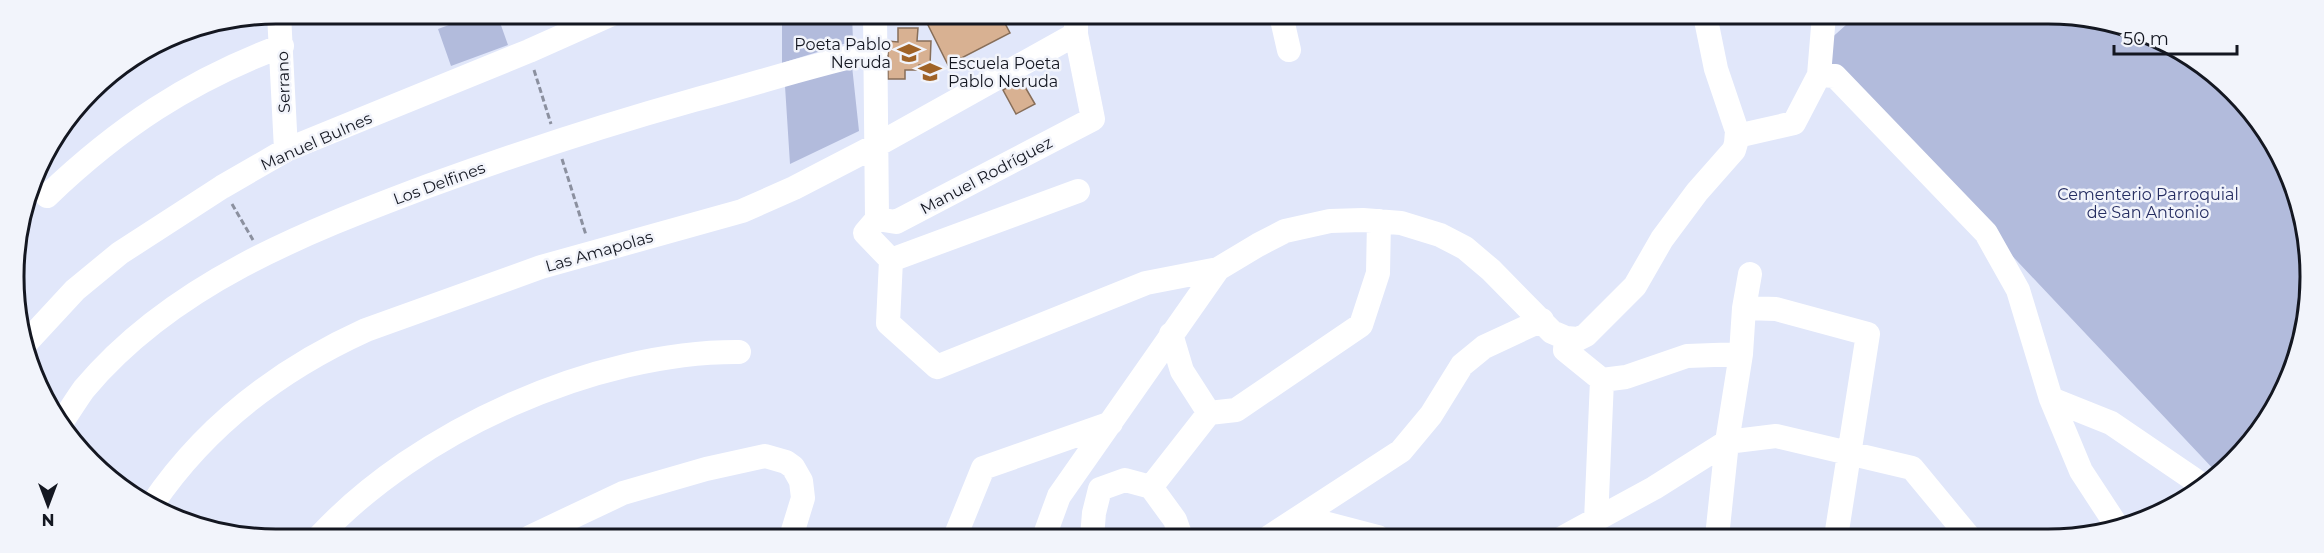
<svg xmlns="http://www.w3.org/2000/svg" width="2324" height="553" font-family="Montserrat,sans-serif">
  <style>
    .green { fill: #b2bbdc }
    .building { fill: #d8b192; stroke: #876e59; stroke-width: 1.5 }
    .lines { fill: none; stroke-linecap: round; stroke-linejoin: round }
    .path { stroke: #8b909f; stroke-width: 3; stroke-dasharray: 6 3; stroke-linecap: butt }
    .minor { stroke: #fff; stroke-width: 24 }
    .labels { text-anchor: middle; stroke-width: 5; stroke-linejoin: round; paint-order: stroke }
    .poi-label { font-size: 16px; fill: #141721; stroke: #f2f4fb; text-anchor: end }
    .street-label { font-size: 16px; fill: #141721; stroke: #f2f4fb }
    .park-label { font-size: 16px; fill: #262e62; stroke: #f2f4fb }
    .rim { fill: none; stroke: #141721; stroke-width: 3 }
  </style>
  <rect width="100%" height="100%" fill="#e1e7fa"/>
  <path class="green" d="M479,14H497L508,45L451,66L438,29Z
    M782,14H852L853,41L782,63Z
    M1856,16H2082L2179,49L2256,117L2302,209L2308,311L2283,393L2233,463L2218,474L1818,50Z
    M852,66L859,131L790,164L785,86Z"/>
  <path class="building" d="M930,14H1000L1010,33L948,65L924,17Z
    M898,28H918L917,41H931L930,65H919V70H905V79H888V41L898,42Z
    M1021,80L1035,104L1016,114L1003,90Z"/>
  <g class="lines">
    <path class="path" d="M534,70L551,124
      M562,159L586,235
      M232,204L253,240"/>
    <path class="minor" d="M279,14L286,150
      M875,14L877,219
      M1281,15L1289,50
      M1819,75L1835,76L1986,233L2018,290L2051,399L2081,471L2117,526
      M1737,136L1794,123L1819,75L1824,15
      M47,196C118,128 190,80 282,46
      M877,219L865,233L891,260L888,323L937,367L1146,283L1218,269
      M877,219L896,222L1093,119L1076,34V15
      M891,260L1078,191
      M1744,308L1776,309L1868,334L1836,537
      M1171,334L1182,371L1209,413
      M1566,338L1565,350L1602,380L1626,377L1687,356L1741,354
      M25,344L75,290L120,253L222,187L286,150L529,51L612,14
      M2051,399L2111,423L2202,485
      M61,423C69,412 76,400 84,389C172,284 303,233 428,186C516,154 604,125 694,100C755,84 815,64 876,51
      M1151,487L1209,413L1236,410L1361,325L1378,273L1379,221
      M151,506C204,427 280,369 366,330L541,267L742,211L794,188L877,145L1076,34
      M1301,517L1378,537
      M1596,521L1602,380
      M319,537C417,431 595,351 739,352
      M530,537L623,493L706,469L765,456L786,462L793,467L801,481L803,498L791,537
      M955,537L983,468L1111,423
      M1044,537L1059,496L1218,269L1258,245L1285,231L1330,221L1363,220L1401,223L1440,235L1465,248L1491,270L1552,332L1566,338L1578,339L1586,335L1635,286L1662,239L1697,192L1734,150L1736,143L1737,131L1716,69L1705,15
      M1092,537L1094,513L1100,489L1125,480L1151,487L1175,520L1181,537
      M1269,537L1401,451L1431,415L1462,365L1484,347L1542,320
      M1564,537L1654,488L1727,442L1776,436L1912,468L1969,537
      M1717,537L1727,442L1741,354L1744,308L1750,274"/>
  </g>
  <defs>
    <g id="school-bare" transform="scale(1.8)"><path d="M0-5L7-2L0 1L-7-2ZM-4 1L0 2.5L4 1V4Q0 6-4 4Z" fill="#a06327" stroke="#f2f4fb" stroke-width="2.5" paint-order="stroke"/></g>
  </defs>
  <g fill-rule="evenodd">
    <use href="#school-bare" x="909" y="53"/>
    <use href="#school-bare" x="930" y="72"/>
  </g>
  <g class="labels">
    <g class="poi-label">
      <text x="891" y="50">Poeta Pablo<tspan x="891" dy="18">Neruda</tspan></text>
      <text x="948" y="69" text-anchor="start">Escuela Poeta<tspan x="948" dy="18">Pablo Neruda</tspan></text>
    </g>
    <g class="street-label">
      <text transform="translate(283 82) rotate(-92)" y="6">Serrano</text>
      <text transform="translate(316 141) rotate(-24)" y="6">Manuel Bulnes</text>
      <text transform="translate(986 175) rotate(-28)" y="6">Manuel Rodríguez</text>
      <text transform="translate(439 183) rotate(-20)" y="6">Los Delfines</text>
      <text transform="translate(599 251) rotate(-16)" y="6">Las Amapolas</text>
    </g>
    <g class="park-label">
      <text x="2148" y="200">Cementerio Parroquial<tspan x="2148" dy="18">de San Antonio</tspan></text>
    </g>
  </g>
  <path d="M0 0H2324V553H0ZM276 24H2048A252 252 0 0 1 2300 276V277A252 252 0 0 1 2048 529H276A252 252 0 0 1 24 277V276A252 252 0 0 1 276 24Z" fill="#f2f4fb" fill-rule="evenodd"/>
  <path class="rim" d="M276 24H2048A252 252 0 0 1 2300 276V277A252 252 0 0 1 2048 529H276A252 252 0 0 1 24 277V276A252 252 0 0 1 276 24Z"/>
  <g transform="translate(48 505) rotate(180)" stroke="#f2f4fb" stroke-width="4.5" paint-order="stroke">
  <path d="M0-4.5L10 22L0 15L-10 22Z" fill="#141721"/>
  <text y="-9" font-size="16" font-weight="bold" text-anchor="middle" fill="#141721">N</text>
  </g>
  <path d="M2114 45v9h123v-9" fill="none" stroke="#141721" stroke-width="3"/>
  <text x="2123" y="45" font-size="18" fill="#141721" stroke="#f2f4fb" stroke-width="4.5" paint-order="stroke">50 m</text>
</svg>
